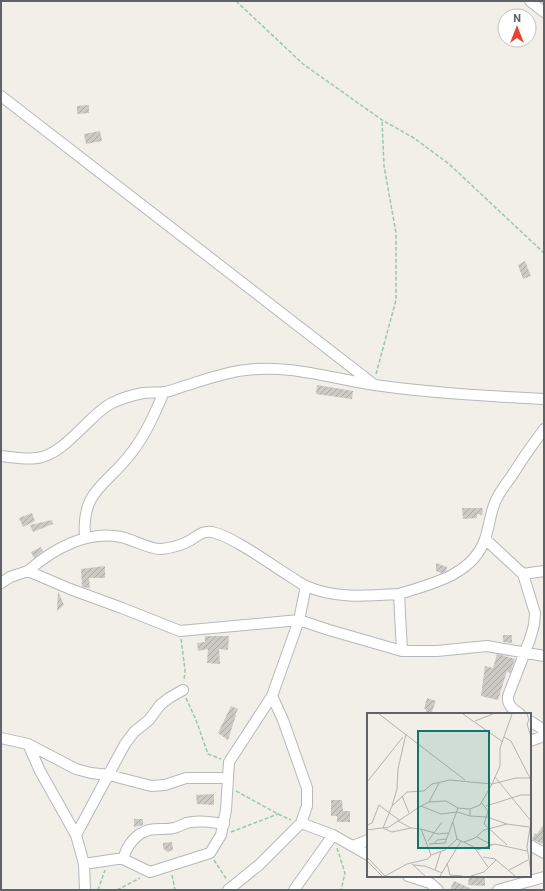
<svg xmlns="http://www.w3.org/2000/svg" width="545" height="891" font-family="Roboto,sans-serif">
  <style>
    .building { fill: url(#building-hatch) }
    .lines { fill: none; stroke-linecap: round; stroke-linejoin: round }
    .street-casing { stroke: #b5b8bc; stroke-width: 12 }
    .path { stroke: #9cc7a9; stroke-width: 1.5; stroke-dasharray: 4 2; stroke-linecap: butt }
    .street { stroke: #fff; stroke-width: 10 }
    .inset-road { fill: none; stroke: #b3b3b1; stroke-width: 1 }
    .view { fill: #0f766e; fill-opacity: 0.15; stroke: #0f766e; stroke-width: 2 }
    .inset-edge { fill: none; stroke: #5f6368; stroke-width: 2 }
  </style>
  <defs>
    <pattern id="building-hatch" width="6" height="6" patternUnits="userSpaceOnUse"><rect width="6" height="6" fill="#cccac5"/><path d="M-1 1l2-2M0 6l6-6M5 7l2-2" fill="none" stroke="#a9a8a4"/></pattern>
  </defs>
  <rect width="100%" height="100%" fill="#f1efe8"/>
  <path class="building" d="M89,105V113L77,114V106Z
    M100,131L102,141L86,144L84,134Z
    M525,261L531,276L523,279L518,265Z
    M317,385L353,391L352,399L316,394Z
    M462,508H483L482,515L477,514V518L463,519Z
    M32,513L35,521L23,527L19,518Z
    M52,520L53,524L33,532L30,525Z
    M41,547L43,551L34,558L31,552Z
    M436,563L447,567L446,571L441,573L436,571Z
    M105,566V578H89L90,588L82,587L81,569Z
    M58,591L64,605L57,611Z
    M503,635H512V643L503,642Z
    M205,636H229L228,650L219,649L220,664L207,663L208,649L198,651L197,643L205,642Z
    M497,654L515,659L510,673L507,671L498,700L481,696L485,666L493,668Z
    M427,698L436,701L431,714H426V709H424Z
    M231,706L238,709L235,715H236L228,740L218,733Z
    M214,794V805L197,804L196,795Z
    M331,800H342L343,811H350V822H337V816H331Z
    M134,819H143V825L134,827Z
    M544,824V839L542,844L532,839L535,833L537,834Z
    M172,842L173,850L167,852L163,848V843Z
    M469,876L485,878V886L468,885Z
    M454,881L474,890H450Z"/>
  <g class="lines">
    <g class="street-casing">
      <path id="street" d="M530,1L544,12
        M1,96L372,383
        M1,456C13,457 25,460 37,458C54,456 70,440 82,428C92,419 100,409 112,403C122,398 133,395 143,393C150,392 158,393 165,392C172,391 180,387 188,385C207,379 226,372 246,370C290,364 332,379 375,385C431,393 487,396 544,399
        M85,537C81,489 108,485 132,452C146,434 155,413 164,392
        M485,539L523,574L535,613L534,625L530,639L508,696C507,706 513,709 520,714
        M28,571C53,549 87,530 121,537C132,539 151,550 161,549C171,548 179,546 187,542C196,538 201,530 212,532C234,537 270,564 291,577C296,580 301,584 306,586C335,599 368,596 399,594
        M523,574L544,571
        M1,583L10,577L28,571L70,589L122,608L180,631L299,620L329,630L402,651H437L487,646L544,656
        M402,651L399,594C431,584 473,575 485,539C490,525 490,511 497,498C501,490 506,484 511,477C521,461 532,445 544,429
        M272,696L283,720L307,788V806L301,823
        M530,721L544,730
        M1,738L28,744L40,771L76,835L84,864L85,890
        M530,741L544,736
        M28,744L76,769L91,773L109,775L151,786L165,785L186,778H228
        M76,835L125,744L134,732L149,720L160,705L169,698L183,690
        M530,845L544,853
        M353,846L368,840
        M123,859C127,846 135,834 149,830C157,828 166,830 174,828C178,827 182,825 186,823C198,820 211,822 224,824
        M84,864L117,859H123L150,872L210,853L221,835L226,810L229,762L272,696L299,620L306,586
        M408,876L430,883L438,890
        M228,890L259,865L301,823L333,835L368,855
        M294,890L333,835
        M498,890L544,877"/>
    </g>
    <path class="path" d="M236,1L303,64L382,120L414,138L449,164L544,253
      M376,374L396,300V233L384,166L382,120
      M181,639L185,670L184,681
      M186,698L196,720L208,754L221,759
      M236,791L278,814L291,820
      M231,832L278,814
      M337,848L345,873L341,890
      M214,860L227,880
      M172,875L175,890
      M98,890L105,870
      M117,890L140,878"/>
    <use href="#street" class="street"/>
  </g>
  <g transform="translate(367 713)">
    <rect width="164" height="164" fill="#f1efe8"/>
    <path class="inset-road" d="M12,1L98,67M96,1L136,29M160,1L162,7L160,11L164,24M108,8L126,1M137,24L144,28L163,65M128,64L164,108M0,69L36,24M35,83L42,100M62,89L72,70M114,89L121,98L117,111L140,132M25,93L30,76L31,56L39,21M54,93L62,89L79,88L91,95L103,96M119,93L154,82H164M103,103V96L113,92L125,71L149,65H164M164,107L160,134L164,159M86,109L90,126M0,112L5,110L12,92L32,107M44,115L25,119L16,115L25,93L40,79L57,78L65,71L83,67L125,71L133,53V35L145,1M54,116L71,121L81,120M0,117L22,114L54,93L74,101L90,99L103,103L120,104L140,111L162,114M110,124L125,132M61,128L75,109M97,129L108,125L117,117L140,111M62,131L78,130L91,95M67,131L70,127L80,126M110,137L128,131L160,138M64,142L78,137L90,126L107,134L121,154M0,144L18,163M116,144L128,146L148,163M0,148L15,163M80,150L83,162L95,163M45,151L58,163M46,152L58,153L75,160M68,157L74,138M142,157L161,147M18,163L40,151L61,146L64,142L54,116L44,115L31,108M73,163L94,128M104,163L117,159L129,147"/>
    <path class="view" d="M51,18H122V135H51Z"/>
    <rect width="164" height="164" class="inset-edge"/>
  </g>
  <rect width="545" height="891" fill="none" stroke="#5f6368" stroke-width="4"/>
  <g transform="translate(517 28)"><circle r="19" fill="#ffffff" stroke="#bfc1c3"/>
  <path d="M0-3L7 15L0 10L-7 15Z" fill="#ea4335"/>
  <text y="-6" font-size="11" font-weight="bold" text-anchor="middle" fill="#5f6368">N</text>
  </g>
</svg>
